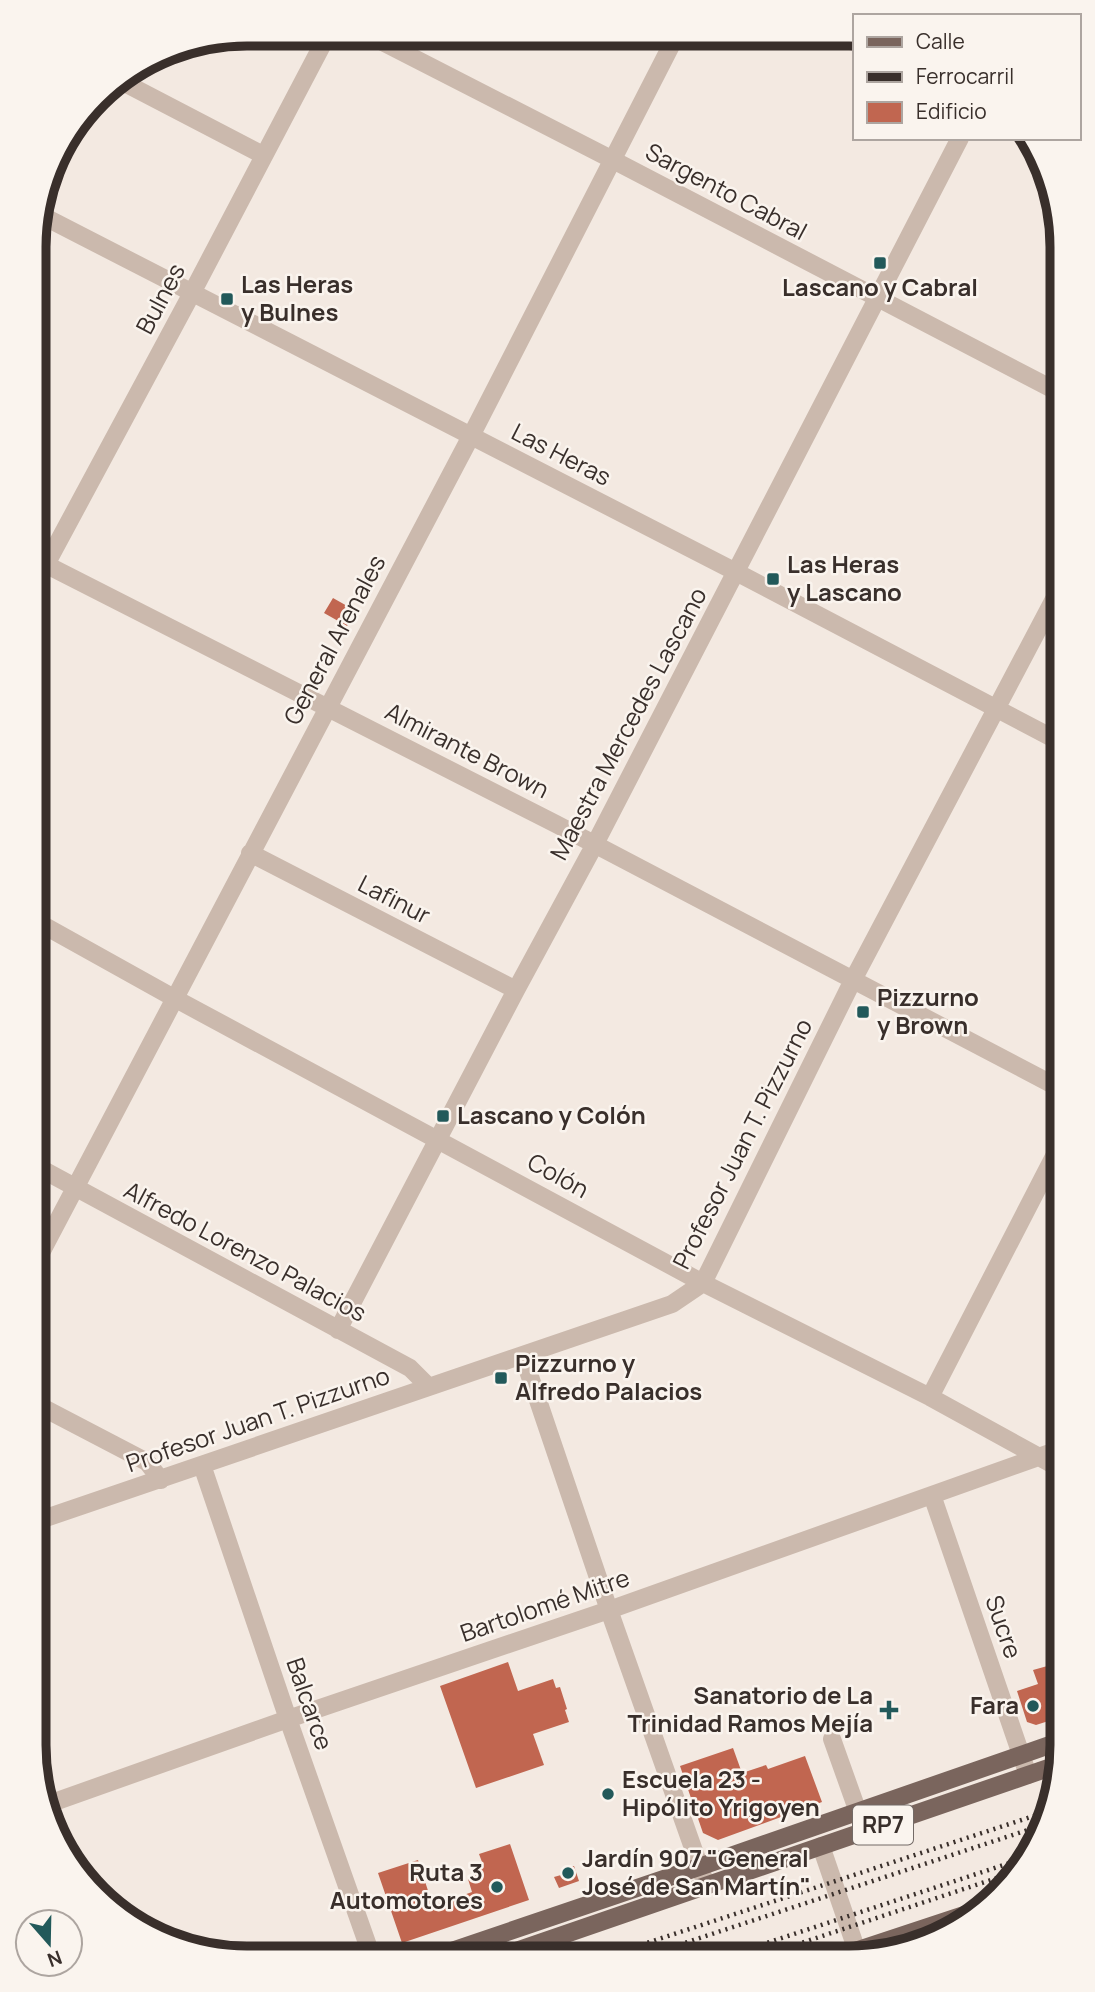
<svg xmlns="http://www.w3.org/2000/svg" width="1095" height="1992" font-family="Manrope,sans-serif">
  <style>
    .building { fill: #c16650 }
    .lines { fill: none; stroke-linecap: round; stroke-linejoin: round }
    .minor { stroke: #cbb9ad; stroke-width: 18 }
    .major { stroke: #7a655d; stroke-width: 18 }
    .rail { stroke: #392f2b; stroke-width: 4.5; stroke-dasharray: 2 5; stroke-linecap: butt }
    .poi-dot { fill: #22595a; stroke: #faf4ee; stroke-width: 2.5 }
    .labels { text-anchor: middle; stroke-width: 5; stroke-linejoin: round; paint-order: stroke }
    .shield { fill: #faf4ee; stroke: #736a66; stroke-width: 2 }
    .shield-label { font-size: 23px; font-weight: bold; fill: #392f2b }
    .street-label { font-size: 24px; fill: #392f2b; stroke: #faf4ee }
    .poi-label { font-size: 24px; font-weight: bold; fill: #392f2b; stroke: #faf4ee; text-anchor: start }
    .rim { fill: none; stroke: #392f2b; stroke-width: 9 }
  </style>
  <rect width="100%" height="100%" fill="#f3e9e1"/>
  <path class="building" d="M333,598L356,611L347,626L324,613Z
    M508,1662L518,1691L553,1679L556,1688L560,1687L567,1709L565,1710L569,1722L533,1734L544,1765L476,1788L440,1686Z
    M1051,1665L1061,1696V1717L1036,1725L1027,1722L1017,1691L1038,1684L1033,1670Z
    M733,1748L742,1773L766,1765L768,1769L805,1756L822,1802L718,1840L703,1833L680,1766Z
    M510,1844L529,1900L402,1943L378,1873L418,1860L433,1906L472,1892L468,1879L476,1877L472,1865L482,1862L479,1854Z
    M574,1866L579,1881L559,1888L554,1877L561,1875L560,1871Z"/>
  <g class="lines">
    <path class="minor" d="M367,34L613,160L1062,394
      M117,79L263,155
      M37,213L736,572L1062,743
      M35,559L556,824L1061,1089
      M35,585L192,293L328,34
      M250,853L516,990
      M34,920L174,998L703,1283L930,1397L1061,1469
      M34,1165L410,1368L429,1387
      M34,1266L471,436L676,36
      M338,1330L516,990L595,844L960,138
      M523,1356L609,1610L705,1882
      M930,1397L1061,1143
      M34,1403L147,1462L161,1480
      M202,1465L288,1719L372,1957
      M932,1495L1028,1775
      M34,1522L672,1304L703,1283L853,980L1062,584
      M832,1739L858,1812
      M43,1806L288,1719L609,1610L1061,1449
      M821,1846L859,1957"/>
    <path class="major" d="M431,1958L699,1867L1061,1741
      M496,1958L1060,1764
      M831,1959L982,1909"/>
    <path class="rail" d="M601,1958L1049,1811
      M639,1958L1046,1824
      M721,1958L1028,1857
      M756,1958L1021,1870"/>
  </g>
  <g class="poi-dot">
    <rect x="873" y="256" width="14" height="14" rx="3.5"/>
    <rect x="220" y="292" width="14" height="14" rx="3.5"/>
    <rect x="766" y="572" width="14" height="14" rx="3.5"/>
    <rect x="856" y="1005" width="14" height="14" rx="3.5"/>
    <rect x="436" y="1109" width="14" height="14" rx="3.5"/>
    <rect x="494" y="1371" width="14" height="14" rx="3.5"/>
    <circle cx="1033" cy="1706" r="7"/>
    <path d="M885.5 1699.5h7v7h7v7h-7v7h-7v-7h-7v-7h7z"/>
    <circle cx="608" cy="1794" r="7"/>
    <circle cx="568" cy="1873" r="7"/>
    <circle cx="497" cy="1887" r="7"/>
  </g>
  <g class="labels">
    <rect class="shield" x="853" y="1805.5" width="60" height="39" rx="5"/>
    <g class="shield-label">
      <text x="883" y="1833">RP7</text>
    </g>
    <g class="street-label">
      <text transform="translate(726 192) rotate(28)" y="8">Sargento Cabral</text>
      <text transform="translate(161 299) rotate(-62)" y="8">Bulnes</text>
      <text transform="translate(561 455) rotate(27)" y="8">Las Heras</text>
      <text transform="translate(335 640) rotate(-62)" y="8">General Arenales</text>
      <text transform="translate(629 724) rotate(-62)" y="8">Maestra Mercedes Lascano</text>
      <text transform="translate(467 751) rotate(27)" y="8">Almirante Brown</text>
      <text transform="translate(394 900) rotate(27)" y="8">Lafinur</text>
      <text transform="translate(743 1144) rotate(-63)" y="8">Profesor Juan T. Pizzurno</text>
      <text transform="translate(558 1176) rotate(29)" y="8">Colón</text>
      <text transform="translate(245 1252) rotate(28)" y="8">Alfredo Lorenzo Palacios</text>
      <text transform="translate(258 1420) rotate(-19)" y="8">Profesor Juan T. Pizzurno</text>
      <text transform="translate(545 1606) rotate(-19)" y="8">Bartolomé Mitre</text>
      <text transform="translate(1003 1627) rotate(71)" y="8">Sucre</text>
      <text transform="translate(309 1704) rotate(71)" y="8">Balcarce</text>
    </g>
    <g class="poi-label">
      <text x="241" y="293">Las Heras<tspan x="241" dy="28">y Bulnes</tspan></text>
      <text x="880" y="296" text-anchor="middle">Lascano y Cabral</text>
      <text x="787" y="573">Las Heras<tspan x="787" dy="28">y Lascano</tspan></text>
      <text x="877" y="1006">Pizzurno<tspan x="877" dy="28">y Brown</tspan></text>
      <text x="457" y="1124">Lascano y Colón</text>
      <text x="515" y="1372">Pizzurno y<tspan x="515" dy="28">Alfredo Palacios</tspan></text>
      <text x="873" y="1704" text-anchor="end">Sanatorio de La<tspan x="873" dy="28">Trinidad Ramos Mejía</tspan></text>
      <text x="1019" y="1714" text-anchor="end">Fara</text>
      <text x="622" y="1788">Escuela 23 -<tspan x="622" dy="28">Hipólito Yrigoyen</tspan></text>
      <text x="582" y="1867">Jardín 907 "General<tspan x="582" dy="28">José de San Martín"</tspan></text>
      <text x="483" y="1881" text-anchor="end">Ruta 3<tspan x="483" dy="28">Automotores</tspan></text>
    </g>
  </g>
  <path d="M0 0H1095V1992H0ZM247 46H849A201 201 0 0 1 1050 247V1745A201 201 0 0 1 849 1946H247A201 201 0 0 1 46 1745V247A201 201 0 0 1 247 46Z" fill="#faf4ee" fill-rule="evenodd"/>
  <path class="rim" d="M247 46H849A201 201 0 0 1 1050 247V1745A201 201 0 0 1 849 1946H247A201 201 0 0 1 46 1745V247A201 201 0 0 1 247 46Z"/>
  <rect x="853" y="14" width="228" height="126" fill="#faf4ee" stroke="#ada5a0" stroke-width="2"/>
  <rect x="867" y="37" width="35" height="10" fill="#7a655d" stroke="#ada5a0" stroke-width="2"/>
  <text x="916" y="49" font-size="21" fill="#392f2b">Calle</text>
  <rect x="867" y="72" width="35" height="10" fill="#392f2b" stroke="#ada5a0" stroke-width="2"/>
  <text x="916" y="84" font-size="21" fill="#392f2b">Ferrocarril</text>
  <rect x="867" y="102" width="35" height="21" fill="#c16650" stroke="#ada5a0" stroke-width="2"/>
  <text x="916" y="119" font-size="21" fill="#392f2b">Edificio</text>
  <g transform="translate(49 1943) rotate(160)"><circle r="33" fill="#faf4ee" stroke="#ada5a0" stroke-width="2"/>
  <path d="M0-5L12 26L0 18L-12 26Z" fill="#22595a"/>
  <text y="-10" font-size="19" font-weight="bold" text-anchor="middle" fill="#392f2b">N</text>
  </g>
</svg>
